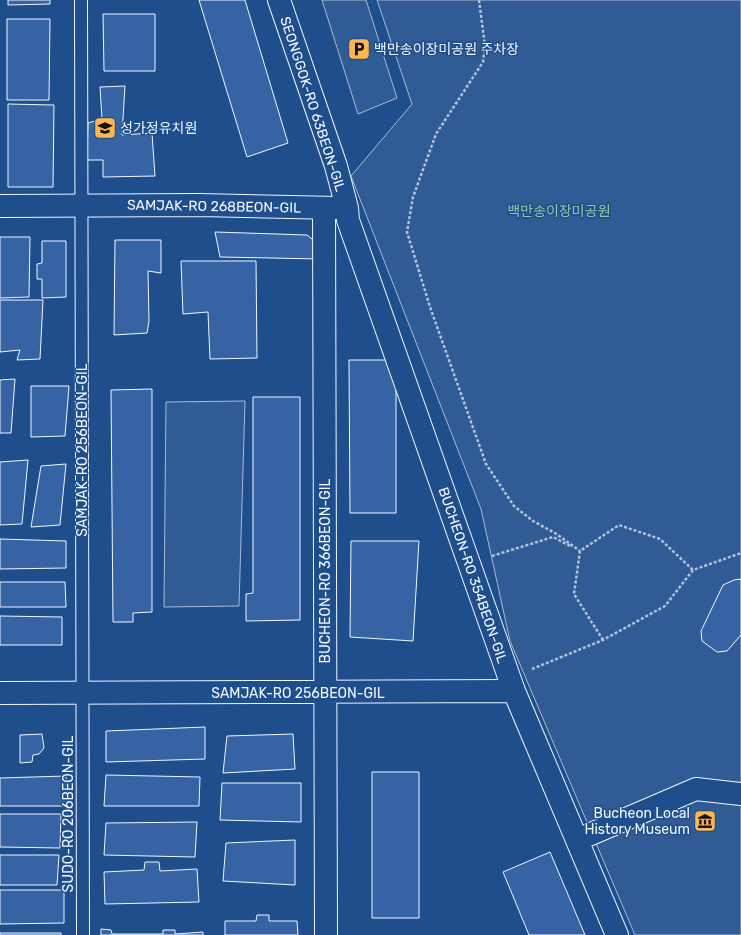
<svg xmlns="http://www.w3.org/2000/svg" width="741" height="935" font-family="Rubik,'Noto Sans KR',sans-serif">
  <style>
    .built { fill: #305b95; stroke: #a8bbd7 }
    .building { fill: #3563a3; stroke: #f2f6ff }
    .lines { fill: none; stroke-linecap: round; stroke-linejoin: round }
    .service-casing { stroke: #f2f6ff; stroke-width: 14 }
    .minor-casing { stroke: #f2f6ff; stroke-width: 24 }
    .path { stroke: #b3c4dc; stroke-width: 2.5; stroke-dasharray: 3 2; stroke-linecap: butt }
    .service { stroke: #1f4e8c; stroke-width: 12 }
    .minor { stroke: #1f4e8c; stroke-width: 22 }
    .labels { text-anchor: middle; stroke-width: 3; stroke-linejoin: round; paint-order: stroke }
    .poi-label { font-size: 14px; fill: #f2f6ff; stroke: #1f4e8c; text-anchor: start }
    .street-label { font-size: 14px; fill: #f2f6ff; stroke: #1f4e8c }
    .park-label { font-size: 14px; fill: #97c8a6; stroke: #1f4e8c }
  </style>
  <rect width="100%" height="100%" fill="#1f4e8c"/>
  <path class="built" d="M322,0H366L397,98L358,114Z
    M377,0H741V935H635L510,641L481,509L351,176L412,104Z
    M245,401L239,606L164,607L166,402Z"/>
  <path class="building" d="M8,0H50V4L8,5Z
    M199,0H245L288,143L247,157Z
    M103,14H155V71H104Z
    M7,19H50L49,100H7Z
    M125,86L122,135L152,133L155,176L103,177V160H87L88,123L102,119L100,87Z
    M8,104L54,105L53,187H8Z
    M215,232L307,235L317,243L321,259L220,257Z
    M0,237H30L29,297L0,298Z
    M115,240H161V273L148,271L149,321L147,333L114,335Z
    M42,241H66V297L42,298V279H37V264L42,263Z
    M181,261H256L257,358L210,359L208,312L183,314Z
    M0,300H43L40,359L17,360L20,350L0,352Z
    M349,360H396V513H350Z
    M15,379L11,433H0V380Z
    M31,386H69L65,436L31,437Z
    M152,389V612L133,613V622H113L111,390Z
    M253,397H300V620L246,621V594L253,593Z
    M28,460L22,524L0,525V462Z
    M66,464L60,525L31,527L41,466Z
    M0,539L66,541V568L0,569Z
    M351,541H419L413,641L350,637Z
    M741,579V635L727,651L717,652L702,641L701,631L723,585L734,580Z
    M0,582H65L66,607H0Z
    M0,616L62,617V645H0Z
    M205,727V759L106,762V731Z
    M42,734L44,748L39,754L33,755L32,762L20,763V735Z
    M293,734L295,769L223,773L227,736Z
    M372,772H419V918H372Z
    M106,775L200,777L199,806H104Z
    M66,776L67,806H0V778Z
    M222,783H301V822L220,820Z
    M0,814H61L60,848L0,847Z
    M197,822L195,857L104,855L106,823Z
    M295,840V885L223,881L226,843Z
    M550,852L585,935H529L503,872Z
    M0,855H59L57,885H0Z
    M145,862H159L160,871L197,869L199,902L105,904L104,872L144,870Z
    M0,890H64V923L0,924Z
    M257,915H269V921H297L298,935H225V921H256Z
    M101,929L111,930L112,934H163V930H175V934L203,932V935H101Z
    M0,933H61V935H0Z"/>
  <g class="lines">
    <g class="service-casing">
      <path id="service" d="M81,0L83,935"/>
    </g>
    <g class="minor-casing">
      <path id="minor" d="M279,0L336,166L347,208L348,220L514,691L617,935
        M0,206L199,205L338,208
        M324,208L326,935
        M0,693L514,691
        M577,840L696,789L741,794"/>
    </g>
    <path class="path" d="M479,0L485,46L483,62L436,134L413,197L407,232L430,307L486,464L514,506L533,521L555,533L580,551
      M492,556L553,537L570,546
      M603,640L574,594L580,551L619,525L660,539L693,570
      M532,669L603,640L665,606L693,570L741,553"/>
    <use href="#service" class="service"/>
    <use href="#minor" class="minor"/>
  </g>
  <defs>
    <g id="parking-square" transform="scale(1.15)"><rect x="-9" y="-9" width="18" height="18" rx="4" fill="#ffb74d" stroke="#1f4e8c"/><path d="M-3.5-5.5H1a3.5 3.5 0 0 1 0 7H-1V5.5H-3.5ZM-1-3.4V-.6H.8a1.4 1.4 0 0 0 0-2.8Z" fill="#111"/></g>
    <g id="school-square" transform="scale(1.15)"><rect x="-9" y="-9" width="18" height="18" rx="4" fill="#ffb74d" stroke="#1f4e8c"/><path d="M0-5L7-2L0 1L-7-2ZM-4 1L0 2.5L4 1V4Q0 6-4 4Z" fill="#111"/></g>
    <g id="museum-square" transform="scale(1.15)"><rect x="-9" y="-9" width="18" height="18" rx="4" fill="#ffb74d" stroke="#1f4e8c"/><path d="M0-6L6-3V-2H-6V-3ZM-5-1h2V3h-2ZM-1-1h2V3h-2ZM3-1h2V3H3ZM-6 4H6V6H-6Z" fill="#111"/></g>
  </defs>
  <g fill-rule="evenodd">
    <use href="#parking-square" x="359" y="49"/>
    <use href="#school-square" x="105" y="128"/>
    <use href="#museum-square" x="705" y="821"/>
  </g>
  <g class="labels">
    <g class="poi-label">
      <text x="374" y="54">백만송이장미공원 주차장</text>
      <text x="120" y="133">성가정유치원</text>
      <text x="690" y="818" text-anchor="end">Bucheon Local<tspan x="690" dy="16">History Museum</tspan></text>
    </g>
    <g class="street-label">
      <text transform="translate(313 104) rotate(72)" y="5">SEONGGOK-RO 63BEON-GIL</text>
      <text transform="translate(214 206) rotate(1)" y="5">SAMJAK-RO 268BEON-GIL</text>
      <text transform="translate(82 450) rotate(-90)" y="5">SAMJAK-RO 256BEON-GIL</text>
      <text transform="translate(325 571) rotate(-90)" y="5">BUCHEON-RO 366BEON-GIL</text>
      <text transform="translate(473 575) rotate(71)" y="5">BUCHEON-RO 354BEON-GIL</text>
      <text x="298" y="698">SAMJAK-RO 256BEON-GIL</text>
      <text transform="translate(68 814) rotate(-90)" y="5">SUDO-RO 206BEON-GIL</text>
    </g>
    <g class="park-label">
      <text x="559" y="216">백만송이장미공원</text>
    </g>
  </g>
</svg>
